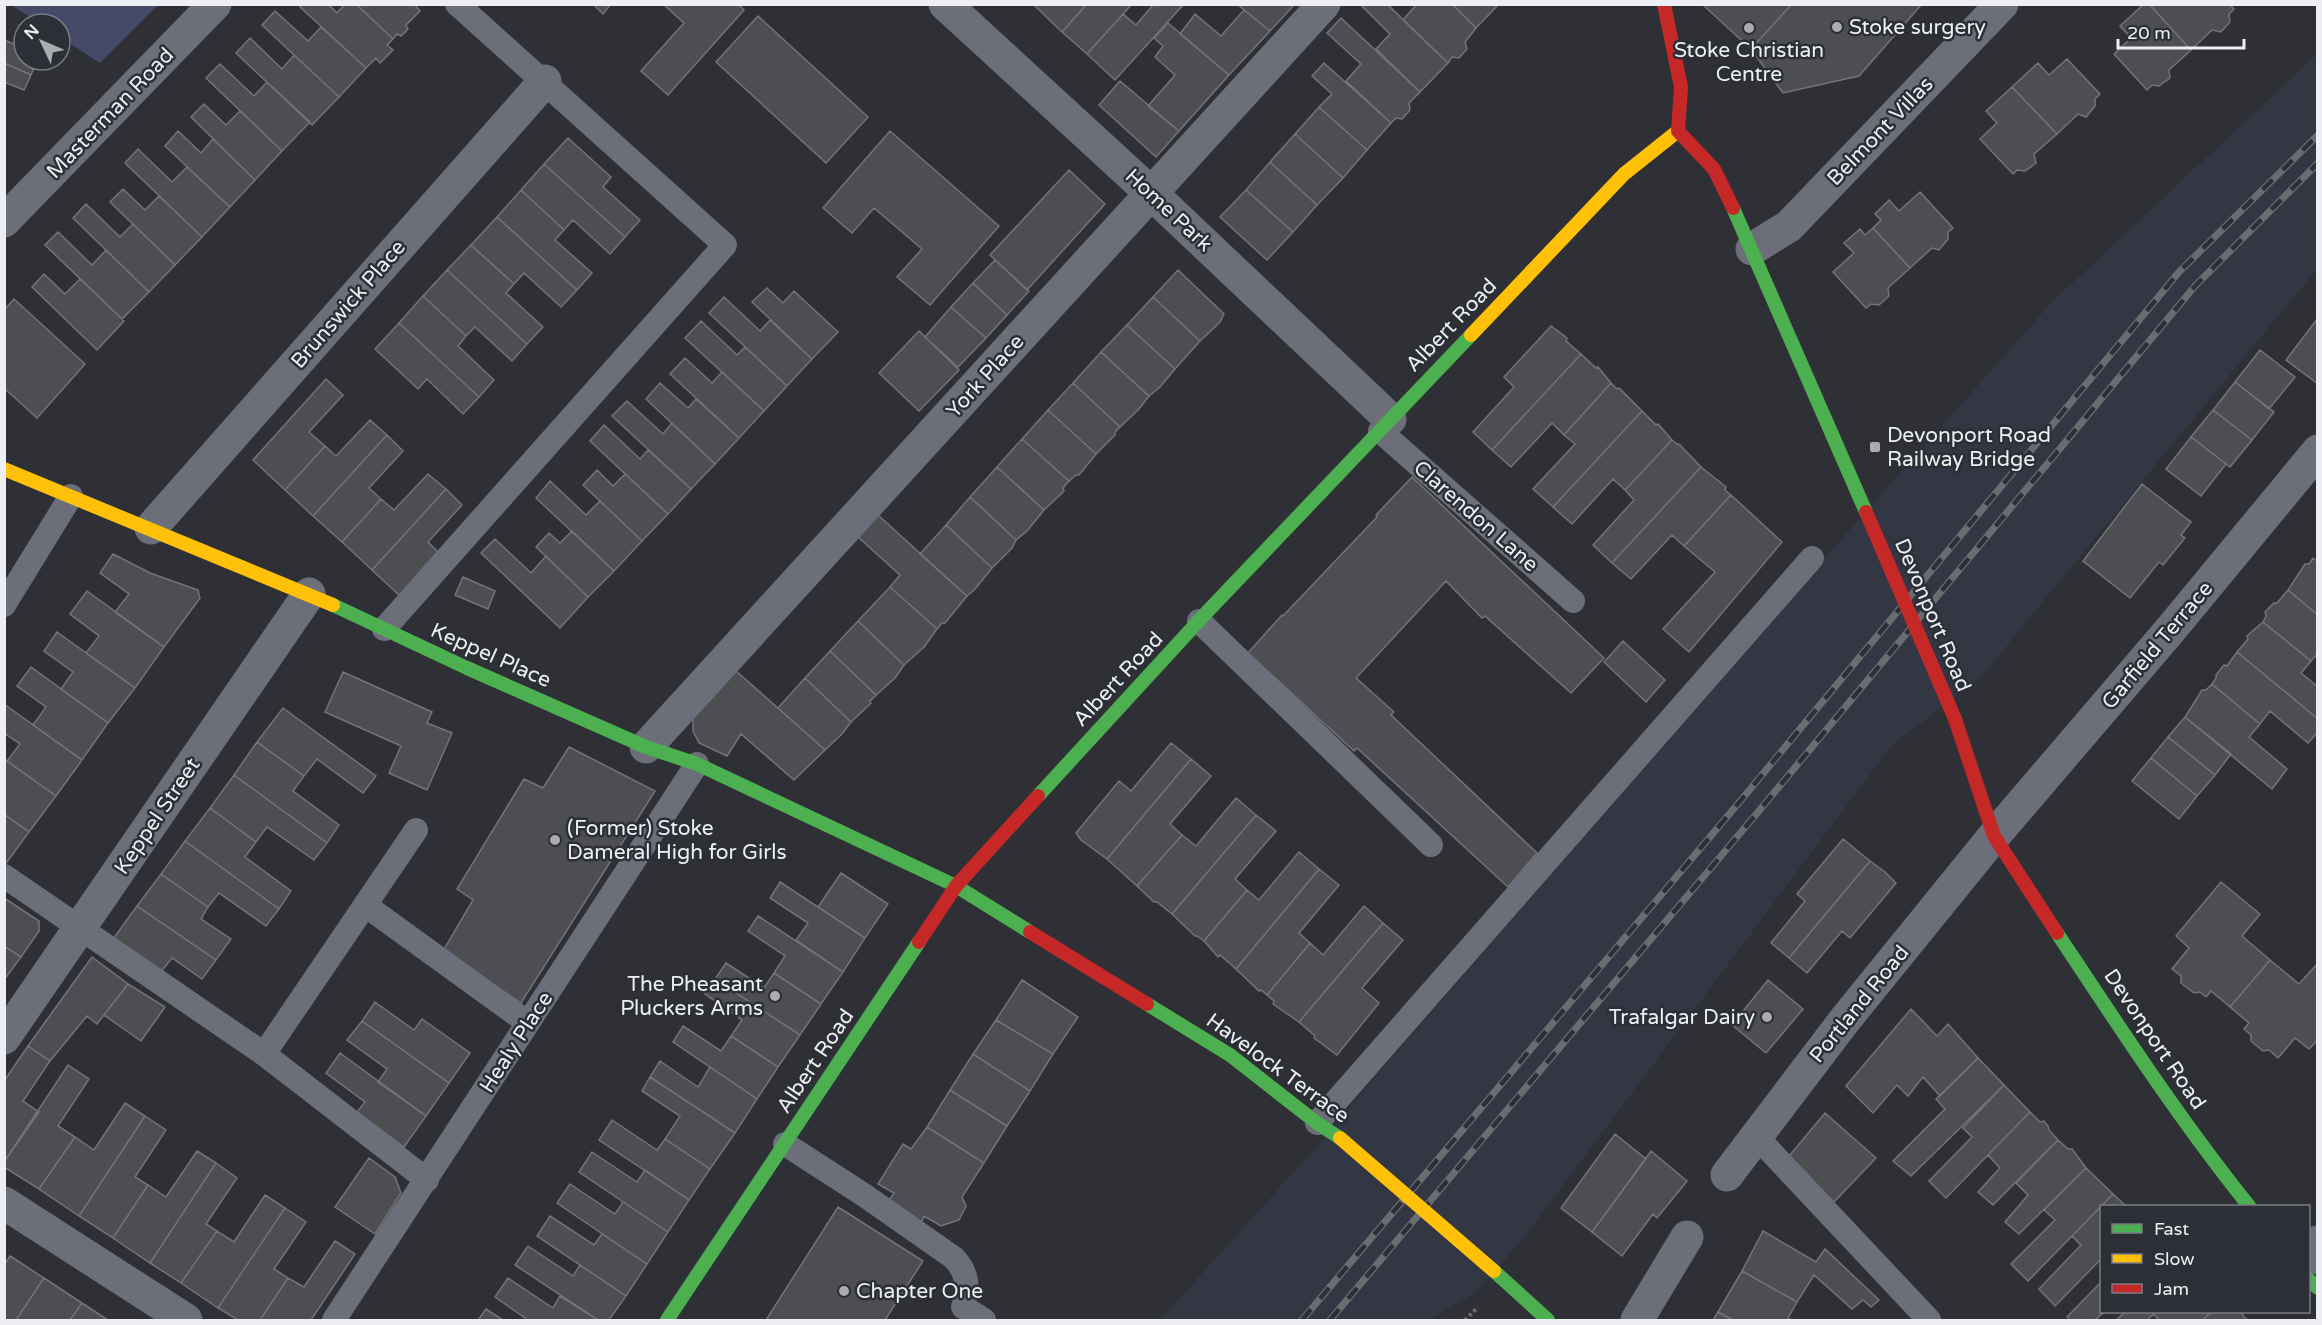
<svg xmlns="http://www.w3.org/2000/svg" width="2322" height="1325" font-family="'Varela Round',sans-serif">
  <style>
    .built { fill: #333643 }
    .green { fill: #444a68 }
    .building { fill: #4d4e52; stroke: #737479; stroke-width: 1.5 }
    .lines { fill: none; stroke-linecap: round; stroke-linejoin: round }
    .path { stroke: #6b6d76; stroke-width: 4; stroke-dasharray: 3 3; stroke-linecap: butt }
    .lane { stroke: #6c6e79; stroke-width: 24 }
    .street { stroke: #6c6e79; stroke-width: 33 }
    .fast { stroke: #4caf50; stroke-width: 14 }
    .slow { stroke: #ffc107; stroke-width: 14 }
    .jam { stroke: #c62828; stroke-width: 14 }
    .rail-casing { stroke: #6a6c72; stroke-width: 7 }
    .rail { stroke: #2d2f37; stroke-width: 4.5; stroke-dasharray: 14; stroke-linecap: butt }
    .slow-bridge { stroke: #ffc107; stroke-width: 14 }
    .jam-bridge { stroke: #c62828; stroke-width: 14 }
    .poi-dot { fill: #abacb2; stroke: #2d2f37; stroke-width: 2 }
    .labels { text-anchor: middle; stroke-width: 5; stroke-linejoin: round; paint-order: stroke }
    .poi-label { font-size: 21px; fill: #eeeff5; stroke: #2d2f37; text-anchor: start }
    .street-label { font-size: 21px; fill: #eeeff5; stroke: #2d2f37 }
  </style>
  <rect width="100%" height="100%" fill="#2f3035"/>
  <path class="built" d="M2317,54V269L1982,676L1892,745L1519,1244L1475,1293L1428,1320H1160L1320,1143L1356,1099L1830,552L2052,302Z"/>
  <path class="green" d="M11,5L158,4V5L100,63L60,37V24H41Z"/>
  <path class="building" d="M303,4H328L337,13L345,4H356L393,39L387,45L393,50L380,63L376,58L366,68L300,7Z
    M356,4H414L420,11L406,25L408,29L401,36L397,34L393,39Z
    M593,4H611L603,14Z
    M663,4H738L744,10L668,95L641,71L684,23Z
    M1033,4H1087L1062,32Z
    M1087,4H1132L1087,54L1062,32Z
    M1154,4H1184L1115,80L1087,54L1123,14L1136,25Z
    M1237,4H1295L1270,31Z
    M1363,4H1387L1448,63L1420,92L1376,49L1390,34L1362,6Z
    M1417,4H1452L1476,28L1465,42L1467,49L1459,58L1452,57L1448,63L1403,20Z
    M1452,4H1499L1476,28Z
    M1702,4H1792L1751,49Z
    M1792,4H1922L1859,76L1783,93L1751,49Z
    M2144,4H2149L2191,50L2169,70L2170,78L2159,86L2152,85L2147,90L2114,54L2131,38L2120,26Z
    M2149,4H2229L2234,9L2229,14L2230,22L2221,32L2212,30L2191,50Z
    M1244,10L1270,31L1229,75L1180,34L1195,14L1221,36Z
    M275,11L308,41L321,27L366,68L339,97L262,25Z
    M758,16L868,117L826,163L716,62Z
    M1341,18L1420,92L1409,103L1410,110L1402,119L1396,118L1391,123L1346,81L1361,64L1327,33Z
    M1168,23L1229,75L1179,131L1148,106L1175,75L1155,57L1163,46L1154,38Z
    M250,38L282,69L294,55L339,97L312,125L236,53Z
    M4,40L24,48V60H37L31,75L4,63Z
    M2067,59L2100,94L2095,99V106L2086,117L2078,114L2057,134L2012,87L2038,63L2049,75Z
    M4,63L31,75L24,90L4,82Z
    M1324,63L1391,123L1367,150L1319,107L1332,94L1312,76Z
    M220,64L254,96L267,82L310,122L282,151L206,78Z
    M1120,81L1179,131L1156,157L1099,105Z
    M2012,87L2057,134L2034,154L2036,163L2025,171L2017,170L2013,174L1980,139L1997,123L1986,111Z
    M204,104L226,125L240,111L282,151L255,180L191,117Z
    M1319,107L1367,150L1343,178L1295,134Z
    M178,131L201,153L213,139L255,180L230,207L165,146Z
    M890,131L999,226L930,305L897,277L922,249L874,208L852,233L823,208Z
    M1295,134L1343,178L1317,205L1270,162Z
    M568,138L611,177L603,187L640,220L625,237L544,164Z
    M138,149L172,182L187,167L230,207L202,237L125,163Z
    M1270,162L1317,205L1293,232L1246,190Z
    M544,164L625,237L610,254L573,220L564,230L521,190Z
    M1069,170L1105,204L1027,290L990,255Z
    M123,189L145,210L159,196L202,237L175,265L110,202Z
    M521,190L564,230L555,240L592,273L577,290L497,217Z
    M1246,190L1293,232L1267,260L1220,217Z
    M1920,192L1953,228L1948,232V239L1939,250L1932,248L1910,268L1873,228L1881,220L1875,214L1889,200L1899,211Z
    M86,204L120,237L133,224L175,265L149,292L73,218Z
    M497,217L577,290L561,307L524,273L514,284L471,245Z
    M1873,228L1910,268L1888,288L1889,296L1879,305L1871,304L1866,308L1833,272L1854,253L1844,243L1860,229L1865,235Z
    M58,232L92,265L106,250L149,292L122,319L45,245Z
    M471,245L514,284L506,293L543,327L527,344L447,270Z
    M995,260L1029,291L1007,315L973,283Z
    M447,270L527,344L512,361L475,327L466,336L423,296Z
    M1178,270L1224,314L1220,322L1200,341L1153,297Z
    M44,274L65,294L80,279L124,321L97,350L32,287Z
    M973,283L1007,315L986,338L951,307Z
    M767,288L783,303L794,291L838,332L812,359L752,302Z
    M423,296L466,336L458,346L494,380L479,397L399,323Z
    M724,297L760,331L770,320L812,359L787,386L709,313Z
    M1153,297L1200,341L1175,369L1127,325Z
    M14,299L85,364L37,418L4,388V310Z
    M951,307L986,338L958,367L925,337Z
    M2318,318V384L2286,360Z
    M701,321L737,355L745,347L787,386L764,411L685,338Z
    M399,323L479,397L463,414L427,379L418,389L375,349Z
    M1127,325L1175,369L1160,387L1149,396L1101,352Z
    M1551,326L1567,338L1566,341L1581,354L1492,450L1473,432L1514,387L1504,377Z
    M919,331L959,370L919,411L879,373Z
    M2260,350L2295,377L2269,409L2235,382Z
    M1101,352L1149,396L1139,409L1120,427L1073,383Z
    M1581,354L1596,368L1598,367L1611,383L1564,435L1552,423L1511,467L1492,450Z
    M685,358L712,383L722,372L764,411L739,438L670,374Z
    M326,379L343,395L309,432L325,446L285,490L253,460Z
    M2235,382L2274,412L2252,440L2213,410Z
    M660,383L688,408L696,399L739,438L715,464L646,399Z
    M1073,383L1120,427L1115,432V435L1096,454L1048,410Z
    M1611,383L1617,389L1619,388L1642,411L1553,507L1533,489L1575,444L1564,435Z
    M627,401L663,434L672,423L715,464L691,489L612,416Z
    M1048,410L1096,454L1079,475H1076L1069,481L1022,439Z
    M2213,410L2252,440L2230,467L2191,437Z
    M1642,411L1656,425L1658,424L1672,440L1625,490L1613,479L1572,524L1553,507Z
    M370,420L387,435L313,516L285,490L325,446L336,456Z
    M604,425L640,459L648,450L691,489L668,514L590,441Z
    M387,435L403,451L369,488L381,499L342,542L313,516Z
    M2191,437L2226,464L2201,496L2166,469Z
    M1022,439L1069,481L1063,488L1064,491L1044,510L997,467Z
    M1672,440L1677,444H1679L1701,467L1612,563L1593,545L1634,500L1625,490Z
    M997,467L1044,510L1027,531L1016,540L970,497Z
    M1701,467L1726,487L1725,490L1731,495L1684,546L1672,535L1631,579L1612,563Z
    M597,470L613,486L625,474L668,514L642,541L583,485Z
    M428,474L446,489L372,570L342,542L381,499L394,510Z
    M1412,477L1604,658L1571,693L1485,616L1482,618L1446,581L1356,678L1394,712L1391,715L1537,853L1508,887L1357,748L1354,751L1248,653L1282,615L1283,616L1377,517L1376,515Z
    M550,481L586,515L600,501L642,541L614,571L536,498Z
    M2142,484L2191,522L2181,535L2185,538L2163,565L2159,562L2130,598L2083,561Z
    M446,489L462,505L428,542L439,553L400,596L372,570Z
    M1731,495L1782,542L1689,652L1663,629L1715,572L1684,546Z
    M970,497L1016,540L1012,548L992,568L946,525Z
    M878,515L967,596L945,623H942L937,629L890,587L900,575L858,537Z
    M946,525L992,568L975,589L967,596L920,554Z
    M572,531L614,571L588,597L536,547L549,533L560,543Z
    M495,539L531,573L546,556L588,597L560,628L481,553Z
    M113,554L150,573L198,590L200,598L164,647L115,612L129,594L100,573Z
    M2313,558L2318,562V615L2288,590L2305,564H2309Z
    M463,577L495,591L488,609L455,595Z
    M890,587L937,629L924,647L904,665L858,621Z
    M2288,590L2318,615V653L2311,661L2263,622L2266,616L2265,612L2274,603H2277Z
    M87,591L164,647L135,688L86,653L99,636L70,614Z
    M858,621L904,665L895,678L876,695L830,651Z
    M2263,622L2311,661L2301,673L2318,687V719L2237,652L2248,639L2247,636Z
    M57,632L135,688L108,723L61,689L73,672L44,651Z
    M1623,641L1665,680L1646,702L1604,662Z
    M830,651L876,695L870,701L871,703L851,722L805,678Z
    M2237,652L2318,719V732L2308,743L2270,711L2260,724L2212,684L2216,678V675L2224,665L2227,666Z
    M31,667L108,723L82,760L33,725L46,707L17,686Z
    M735,670L825,750L794,780L741,734L727,756L699,743L693,731V716Z
    M343,672L432,712L427,723L452,733L427,790L389,773L401,746L325,712Z
    M805,678L851,722L842,734L825,750L778,708Z
    M2212,684L2260,724L2249,737L2287,769L2272,789L2185,717L2202,690H2206Z
    M4,704L82,760L56,796L7,761L20,744L4,733Z
    M283,708L376,776L363,793L317,759L304,776L257,742Z
    M2185,717L2231,754L2215,775L2168,737Z
    M2168,737L2215,775L2197,796L2151,758Z
    M257,742L304,776L293,791L339,825L327,843L234,775Z
    M1171,743L1191,759L1107,859L1081,840L1076,833L1119,781L1131,791Z
    M569,747L655,791L521,1003L443,951L473,900L457,889L524,779L543,788Z
    M2151,758L2197,796L2179,819L2132,781Z
    M4,759L56,796L29,832L4,814Z
    M1191,759L1211,776L1170,824L1182,835L1137,886L1107,859Z
    M234,775L327,843L314,860L267,827L256,842L210,808Z
    M1236,798L1256,815L1172,914L1157,902H1154L1137,886L1182,835L1196,846Z
    M210,808L256,842L245,857L291,891L279,909L185,841Z
    M4,814L29,832L4,866Z
    M1256,815L1276,831L1235,879L1247,890L1204,941L1197,936H1195L1172,914Z
    M1843,839L1870,861L1789,958L1771,943L1805,901L1797,894Z
    M185,841L279,909L266,926L219,893L208,907L161,874Z
    M1299,852L1319,869L1236,969L1220,955L1218,957L1204,941L1247,890L1259,900Z
    M1870,861L1885,872L1896,883L1850,938L1842,931L1807,973L1789,958Z
    M1319,869L1339,885L1299,933L1310,943L1267,995L1261,990L1259,991L1236,969Z
    M841,873L888,904L865,938L818,907Z
    M161,874L208,907L201,919L231,939L216,960L137,906Z
    M780,882L865,938L843,972L796,940L808,923L770,898Z
    M2221,882L2260,914L2242,936L2270,960L2230,1007L2211,991L2206,997L2200,992L2194,993L2181,983V976L2172,969L2189,948L2176,936Z
    M4,898L39,921V931L21,957L4,946Z
    M137,906L216,960L202,979L172,958L160,973L113,939Z
    M1364,906L1383,923L1299,1022L1273,1004L1274,1001L1267,995L1310,943L1323,955Z
    M758,916L843,972L821,1004L774,973L785,956L748,931Z
    M1383,923L1403,940L1362,988L1379,1003L1337,1055L1314,1038L1315,1036L1299,1022Z
    M4,946L21,957L4,980Z
    M92,957L128,984L97,1024L87,1016L50,1061L28,1046Z
    M2270,960L2299,984L2318,963V1040L2309,1049L2295,1038L2278,1058L2269,1050L2263,1051L2251,1041V1035L2244,1029L2249,1023L2230,1007Z
    M726,963L764,988L774,973L821,1004L800,1035L715,979Z
    M715,979L800,1035L778,1067L731,1036L742,1020L705,994Z
    M1022,980L1078,1017L1053,1054L996,1020Z
    M1768,980L1803,1009L1766,1053L1732,1025Z
    M128,984L165,1007L141,1041L104,1015Z
    M375,1002L414,1030L422,1019L470,1053L449,1083L362,1021Z
    M1911,1009L1937,1036L1948,1024L1978,1058L1940,1096L1923,1077L1908,1096L1897,1085L1873,1113L1846,1086Z
    M996,1020L1053,1054L1030,1091L973,1054Z
    M362,1021L449,1083L426,1116L378,1082L387,1069L347,1040Z
    M683,1026L721,1051L731,1036L778,1067L757,1099L673,1042Z
    M28,1046L50,1061L23,1101L39,1112L4,1162V1081Z
    M340,1053L426,1116L404,1147L357,1112L365,1102L326,1073Z
    M973,1054L1030,1091L1007,1126L950,1090Z
    M1978,1058L2004,1085L1911,1176L1893,1161L1945,1109L1936,1099Z
    M660,1061L698,1087L710,1067L757,1099L735,1133L650,1077Z
    M68,1065L89,1079L58,1126L75,1137L39,1189L4,1167V1162Z
    M650,1077L735,1133L710,1169L665,1139L680,1116L642,1091Z
    M2004,1085L2030,1112L1946,1198L1929,1181L1972,1137L1963,1128Z
    M950,1090L1007,1126L984,1163L927,1127Z
    M125,1103L145,1116L79,1216L39,1189L75,1137L94,1150Z
    M2030,1112L2040,1122L2044,1121L2048,1126L2049,1130L2058,1140L1993,1205L1978,1192L2000,1168L1988,1155Z
    M1825,1113L1876,1158L1834,1202L1785,1161Z
    M145,1116L166,1130L135,1177L148,1185L113,1238L79,1216Z
    M612,1120L657,1150L665,1139L710,1169L689,1200L599,1140Z
    M927,1127L984,1163L962,1197L966,1206L959,1220L941,1226L924,1216L921,1224L888,1202L894,1193L878,1184L903,1144L911,1149Z
    M1615,1134L1646,1159L1592,1232L1561,1208Z
    M2058,1140L2068,1149H2072L2086,1168L2019,1234L2005,1222L2028,1195L2016,1183Z
    M197,1151L216,1163L150,1263L113,1238L148,1185L166,1197Z
    M1651,1151L1687,1181L1657,1218L1653,1214L1622,1256L1592,1232Z
    M592,1152L637,1182L645,1170L689,1200L668,1232L579,1172Z
    M369,1158L395,1177L401,1193L375,1234L335,1207Z
    M216,1163L237,1178L206,1224L217,1231L181,1283L150,1263Z
    M2086,1168L2113,1194L2028,1281L2011,1264L2055,1220L2044,1210Z
    M570,1184L615,1214L623,1202L668,1232L647,1264L557,1203Z
    M2113,1194L2126,1206H2102V1258L2055,1306L2039,1289L2081,1245L2072,1236Z
    M265,1195L285,1208L218,1308L181,1283L217,1231L234,1242Z
    M838,1207L923,1261L885,1320H766Z
    M285,1208L306,1222L274,1269L288,1278L260,1320H238L218,1308Z
    M550,1216L594,1245L602,1234L647,1264L626,1296L537,1236Z
    M1763,1231L1816,1262L1825,1249L1879,1300L1871,1307L1863,1300L1852,1309L1814,1275L1797,1302L1742,1271Z
    M335,1241L355,1254L311,1320H260L288,1278L304,1287Z
    M528,1246L573,1276L580,1265L626,1296L609,1320H598L515,1265Z
    M10,1256L44,1278L16,1320H4V1265Z
    M1742,1271L1797,1302L1788,1318L1792,1320H1733L1718,1312Z
    M44,1278L82,1303L70,1320H16Z
    M508,1278L553,1308L560,1296L598,1320H528L495,1297Z
    M2102,1281V1312H2104L2095,1320H2071L2067,1317Z
    M82,1303L108,1320H70Z
    M486,1309L503,1320H478Z
    M1718,1312L1733,1320H1713Z
    M2125,1312H2156L2147,1320H2116Z
    M2156,1312H2211L2203,1320H2160L2153,1314Z
    M2211,1312H2243V1316L2248,1320H2203Z"/>
  <g class="lines">
    <path class="path" d="M1465,1320L1478,1307"/>
    <path class="lane" d="M1380,431L1573,601
      M4,605L71,496
      M1199,621L1431,845
      M384,629L725,245L457,4
      M4,876L264,1054L427,1180
      M365,905L528,1023
      M264,1054L416,830
      M1317,1123L1812,558
      M1755,1135L1929,1320
      M785,1144L864,1195L954,1258C968,1273 969,1287 963,1307L984,1320
      M334,1320L697,764"/>
    <path class="street" d="M945,4L1152,194L1390,419
      M4,221L215,4
      M1752,249L1789,226L2002,4
      M151,528L545,81
      M646,747L1324,4
      M4,1038L309,594
      M1727,1175L1844,1021L1994,836L2171,629L2318,451
      M4,1203L186,1320
      M2308,1259L2318,1242
      M1637,1320L1687,1237"/>
    <path class="fast" d="M1733,208L1866,512
      M333,605L467,668L646,747L697,764L956,886L1030,932
      M1038,796L1206,613L1471,335
      M2057,933C2118,1025 2179,1119 2249,1206
      M1147,1004L1230,1055L1317,1123L1340,1138
      M1494,1271L1548,1320
      M2308,1279L2318,1288
      M667,1320L919,942"/>
    <path class="slow" d="M1471,335L1624,174L1678,131
      M4,469L333,605"/>
    <path class="jam" d="M1664,4L1681,87L1678,131L1714,169L1733,208
      M1955,719L1994,836L2057,933
      M1030,932L1147,1004
      M919,942L956,886L1038,796"/>
    <g class="rail-casing">
      <path id="rail" d="M1302,1320L1742,799L2179,272L2318,135
        M1330,1320L1758,812L2195,286L2318,163"/>
    </g>
    <use href="#rail" class="rail"/>
    <path class="slow-bridge" d="M1340,1138L1494,1271"/>
    <path class="jam-bridge" d="M1866,512L1955,719"/>
  </g>
  <g class="poi-dot">
    <circle cx="1837" cy="27" r="6"/>
    <circle cx="1749" cy="28" r="6"/>
    <rect x="1869" y="441" width="12" height="12" rx="3"/>
    <circle cx="555" cy="840" r="6"/>
    <circle cx="775" cy="996" r="6"/>
    <circle cx="1767" cy="1017" r="6"/>
    <circle cx="844" cy="1291" r="6"/>
  </g>
  <g class="labels">
    <g class="poi-label">
      <text x="1849" y="34">Stoke surgery</text>
      <text x="1749" y="57" text-anchor="middle">Stoke Christian<tspan x="1749" dy="24">Centre</tspan></text>
      <text x="1887" y="442">Devonport Road<tspan x="1887" dy="24">Railway Bridge</tspan></text>
      <text x="567" y="835">(Former) Stoke<tspan x="567" dy="24">Dameral High for Girls</tspan></text>
      <text x="763" y="991" text-anchor="end">The Pheasant<tspan x="763" dy="24">Pluckers Arms</tspan></text>
      <text x="1755" y="1024" text-anchor="end">Trafalgar Dairy</text>
      <text x="856" y="1298">Chapter One</text>
    </g>
    <g class="street-label">
      <text transform="translate(110 113) rotate(-46)" y="7">Masterman Road</text>
      <text transform="translate(1880 131) rotate(-46)" y="7">Belmont Villas</text>
      <text transform="translate(1169 210) rotate(43)" y="7">Home Park</text>
      <text transform="translate(348 304) rotate(-49)" y="7">Brunswick Place</text>
      <text transform="translate(1451 325) rotate(-46)" y="7">Albert Road</text>
      <text transform="translate(985 376) rotate(-48)" y="7">York Place</text>
      <text transform="translate(1476 516) rotate(41)" y="7">Clarendon Lane</text>
      <text transform="translate(1933 615) rotate(67)" y="7">Devonport Road</text>
      <text transform="translate(2157 645) rotate(-50)" y="7">Garfield Terrace</text>
      <text transform="translate(491 655) rotate(24)" y="7">Keppel Place</text>
      <text transform="translate(1118 679) rotate(-47)" y="7">Albert Road</text>
      <text transform="translate(157 816) rotate(-56)" y="7">Keppel Street</text>
      <text transform="translate(1859 1004) rotate(-51)" y="7">Portland Road</text>
      <text transform="translate(2155 1039) rotate(56)" y="7">Devonport Road</text>
      <text transform="translate(516 1042) rotate(-57)" y="7">Healy Place</text>
      <text transform="translate(815 1061) rotate(-56)" y="7">Albert Road</text>
      <text transform="translate(1278 1068) rotate(36)" y="7">Havelock Terrace</text>
    </g>
  </g>
  <rect width="2322" height="1325" fill="none" stroke="#eeeff5" stroke-width="12"/>
  <rect x="2100" y="1205" width="210" height="108" fill="#2d2f37" stroke="#7a7c83" stroke-width="1.5"/>
  <rect x="2112" y="1224" width="30" height="9" fill="#4caf50" stroke="#7a7c83" stroke-width="1.5"/>
  <text x="2154" y="1235" font-size="18" fill="#eeeff5">Fast</text>
  <rect x="2112" y="1254" width="30" height="9" fill="#ffc107" stroke="#7a7c83" stroke-width="1.5"/>
  <text x="2154" y="1265" font-size="18" fill="#eeeff5">Slow</text>
  <rect x="2112" y="1284" width="30" height="9" fill="#c62828" stroke="#7a7c83" stroke-width="1.5"/>
  <text x="2154" y="1295" font-size="18" fill="#eeeff5">Jam</text>
  <g transform="translate(42 42) rotate(314)"><circle r="28" fill="#2d2f37" stroke="#7a7c83" stroke-width="1.5"/>
  <path d="M0-4.5L10 22L0 15L-10 22Z" fill="#abacb2"/>
  <text y="-9" font-size="16" font-weight="bold" text-anchor="middle" fill="#eeeff5">N</text>
  </g>
  <path d="M2118 39v9h126v-9" fill="none" stroke="#eeeff5" stroke-width="3"/>
  <text x="2127" y="39" font-size="18" fill="#eeeff5" stroke="#2d2f37" stroke-width="4.5" paint-order="stroke">20 m</text>
</svg>
